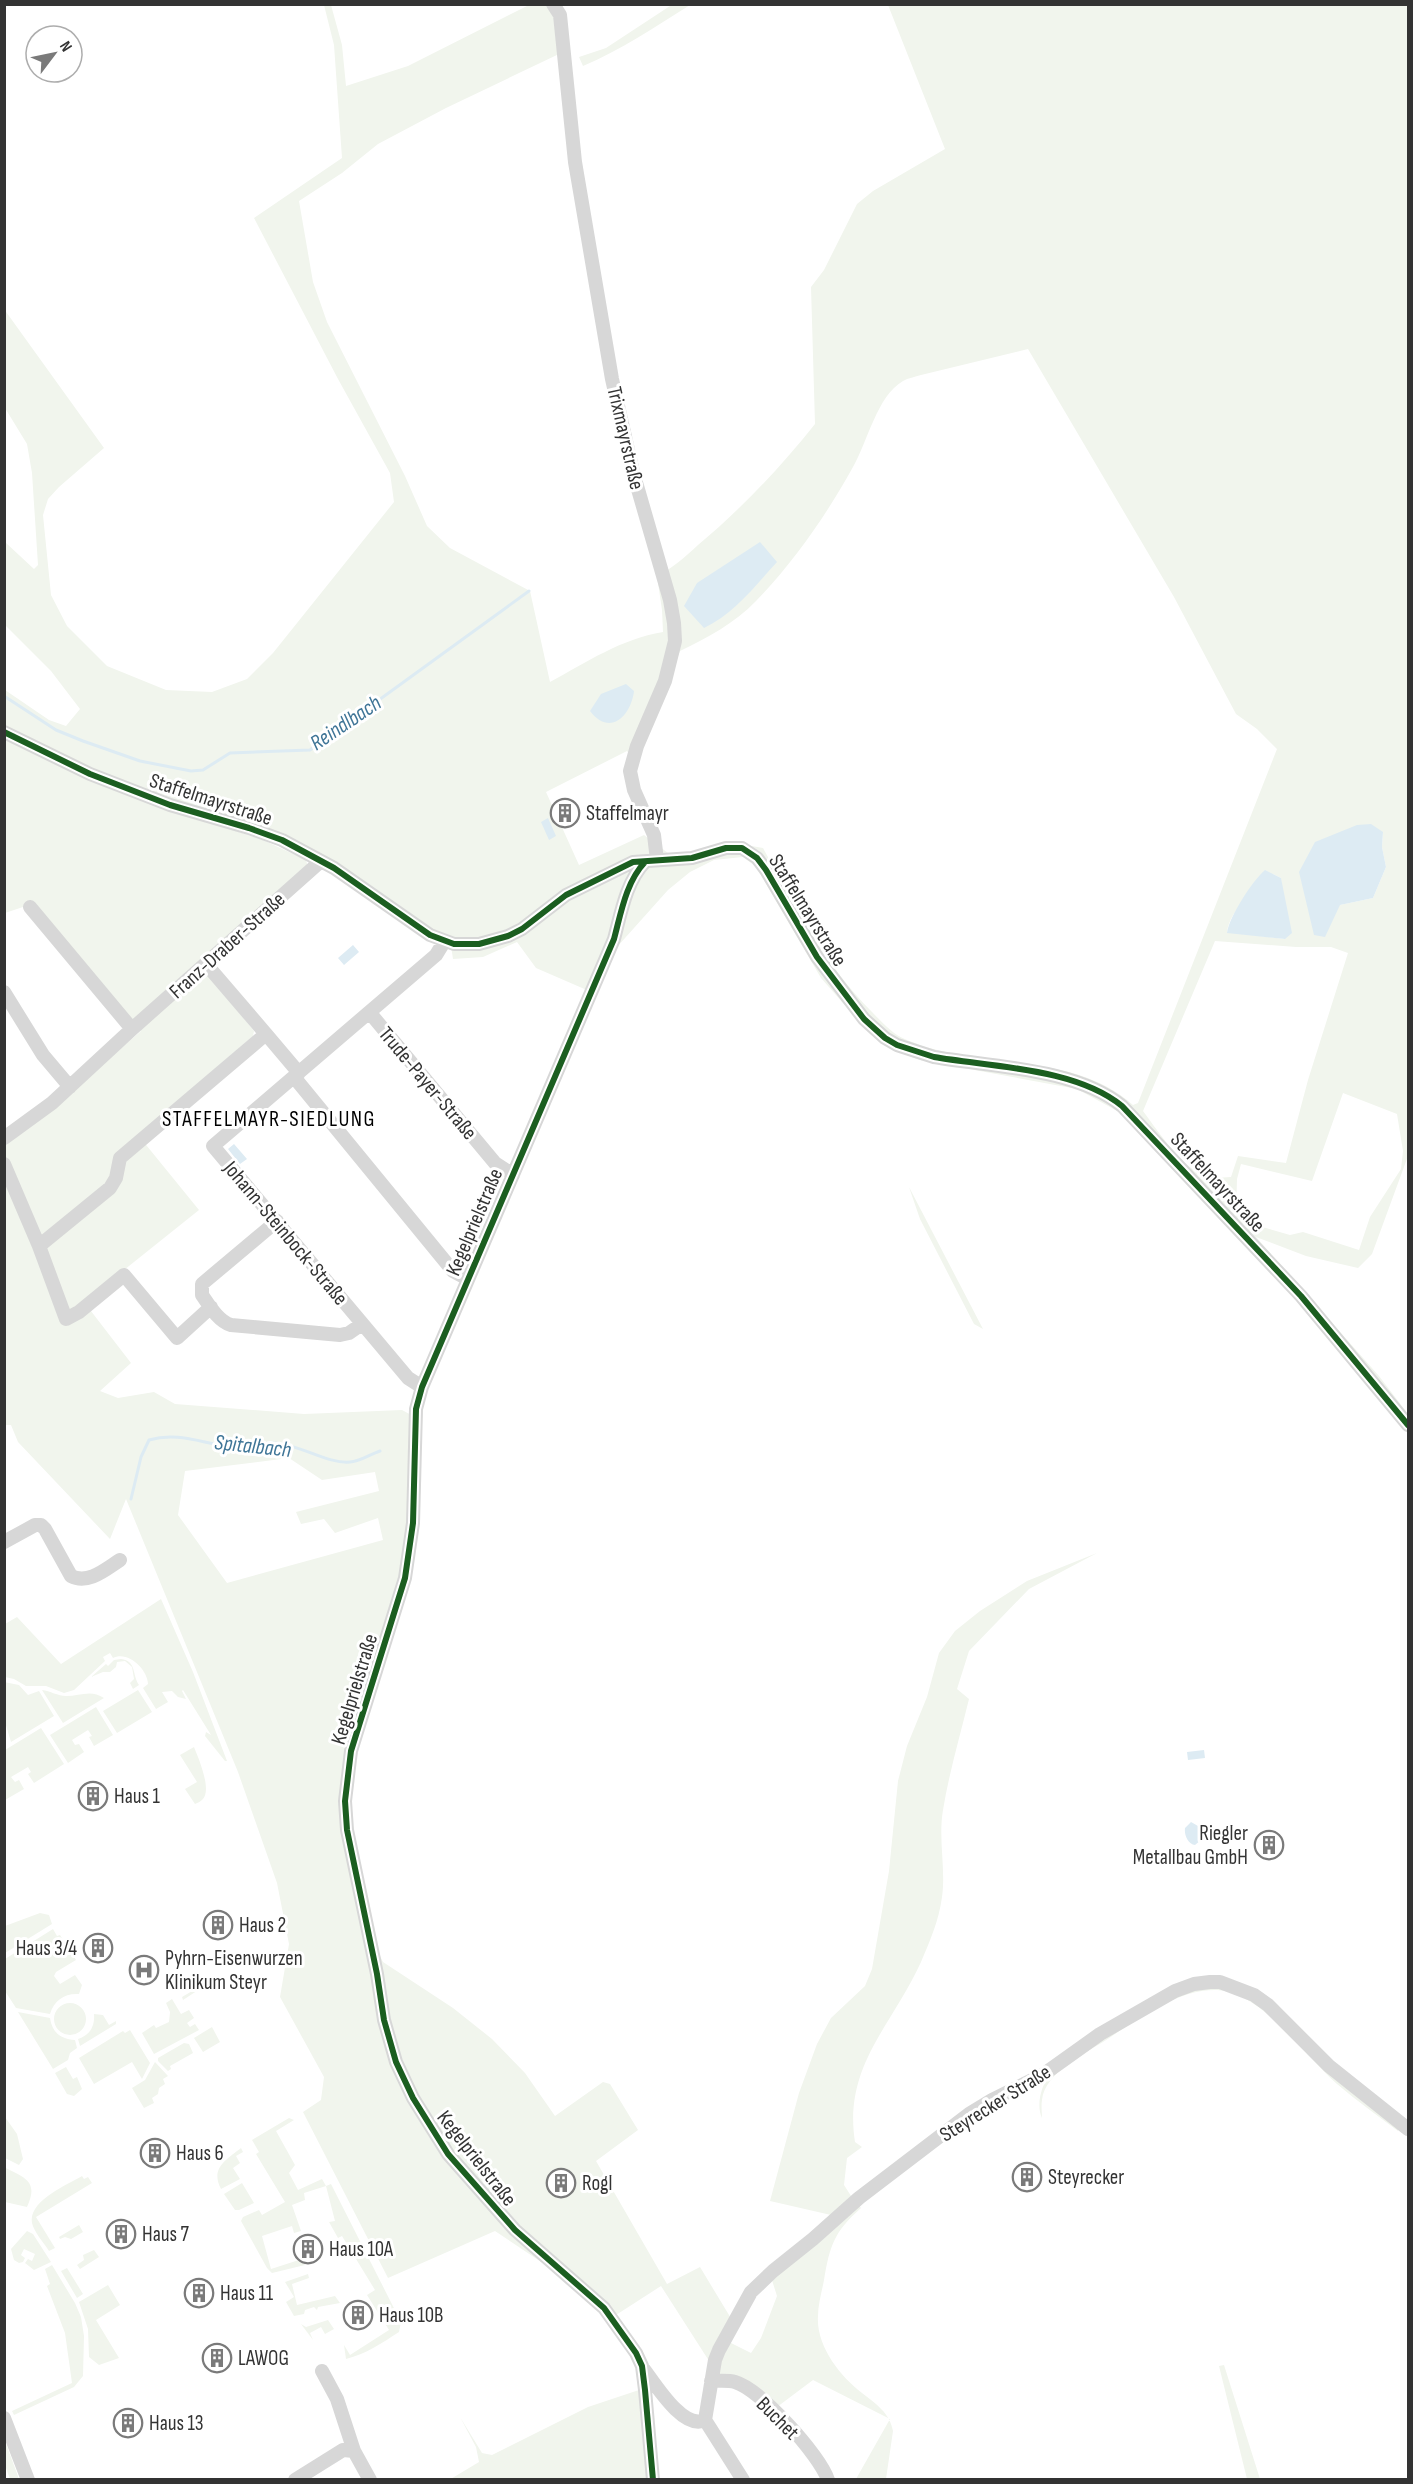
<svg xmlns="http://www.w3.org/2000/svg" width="1413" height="2484" font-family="'Sofia Sans Condensed',sans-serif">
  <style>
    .green { fill: #f1f5ed; fill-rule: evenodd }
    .water { fill: #ddebf3 }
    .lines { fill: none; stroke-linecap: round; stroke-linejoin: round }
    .stream { stroke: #ddebf3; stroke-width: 3 }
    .minor { stroke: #d7d7d7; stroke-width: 14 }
    .cycleway-casing { stroke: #fff; stroke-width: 10 }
    .cycleway { stroke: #1b5e20; stroke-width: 6 }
    .labels { text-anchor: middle; stroke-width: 6; stroke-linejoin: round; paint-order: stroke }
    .street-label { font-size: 21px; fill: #333; stroke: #fff }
    .poi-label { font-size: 21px; fill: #333; stroke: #fff; text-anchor: start }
    .water-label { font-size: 22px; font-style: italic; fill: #3f7597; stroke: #fff }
    .neighbourhood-label { font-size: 22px; letter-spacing: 1.5px; fill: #000; stroke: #fff }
  </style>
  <rect width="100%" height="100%" fill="#fff"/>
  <path class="green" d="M673,4L690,5C655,27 621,50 583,66L579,57L606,48Z
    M324,5H331L342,45L346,86L408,66L529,5H548L556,23L559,54L446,108L378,144L342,173L299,201L313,282L327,322L405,476L427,526L450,548L530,591L550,682C587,662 621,639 663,632L662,610L657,576C673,568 685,557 698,545C741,509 780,468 815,424L811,287L824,270L857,204L873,191L945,149L888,5H1408V1156L1372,1254L1358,1268L1306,1256L1256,1237L1379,1376L1408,1414V1434L1352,1363L1300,1304L1121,1113L1077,1089L920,1060L893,1050L870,1034L821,978L762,877L755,866L743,857L714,860L690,872L668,890L617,947L596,994L536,968L517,942L483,957L453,959L450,939L434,931L294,839L259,825L209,822L263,840L306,860L308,867L198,962L254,1031L253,1036L138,1135L199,1210L84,1302L131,1363L100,1391L118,1398L154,1392L175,1404L304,1414L402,1410L413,1416L423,1409L415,1548L358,1751L349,1800L350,1826L377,1950L383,1962L453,2008L492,2039L525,2073L555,2116L603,2082L610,2084L638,2130L596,2161L667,2284L700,2267L732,2320L711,2364L661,2286L616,2315L574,2284L495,2231L388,2278L303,2112L321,2100L324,2077L280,1997L289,1944L277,1883L238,1772L126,1499L110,1539L18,1442L11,1425H5V1131L89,1076L141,1031L32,904L5,913V690L49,720L66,726L80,709L51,671L5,625V542L34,569L38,565L32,473L27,444L5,408L4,309L104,448L59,487L48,499L43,515L51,595L67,626L107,666L166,690L212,692L247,679L273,653L394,502L390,473L338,379L254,218L342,158L334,45ZM1028,349L1174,597L1236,714L1257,729L1277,749L1138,1103L1133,1105C1072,1050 979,1071 907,1040C893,1035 882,1022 872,1012C825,965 795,906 763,848L746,845L682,854L668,853L644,835L579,865L546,792L627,751L637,763L680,651C707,638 735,623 756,601C794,562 827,514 853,467C868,441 877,396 903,381C908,378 915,377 921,375ZM1383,832L1382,847L1386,867L1373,898L1340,905ZM1273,874L1281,878L1285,939L1227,932C1231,907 1255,891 1273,874ZM1215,941L1296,947H1331L1348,953L1308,1080L1286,1163L1238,1156L1231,1177C1223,1177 1215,1179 1208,1177C1183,1170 1158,1131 1143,1111ZM1343,1093L1397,1114L1403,1151L1401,1169L1370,1217L1359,1250L1303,1232L1290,1235L1259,1226L1236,1215L1237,1179L1241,1164L1312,1181ZM289,1458L322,1480L375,1472L379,1491L296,1512L301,1524L324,1519L335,1533L378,1518L383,1540L227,1583L178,1515L185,1471Z
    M909,1187L983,1329L974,1324L920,1219Z
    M1097,1553L1029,1589L969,1651L957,1689L969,1699C960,1736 949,1773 943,1810C938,1839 946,1869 942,1897C939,1920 930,1941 921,1962C892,2026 843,2066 855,2142L862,2147L847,2158L844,2185L853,2199L831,2215L770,2201L799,2093L817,2044L831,2018L865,1986L872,1969L889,1871L898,1781L907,1746L927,1697L939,1653L955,1631L980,1611L1027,1581Z
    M161,1599L193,1672L227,1761H225L205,1736L206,1732L211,1735L183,1690L182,1691L186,1699L178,1697L172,1691L162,1692L168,1702L156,1709L143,1688L148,1684C148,1670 128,1650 113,1658L110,1653L103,1657L105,1661L74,1690L64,1693L46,1686H26L14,1679L5,1677V1624L17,1617L61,1664Z
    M121,1659C137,1661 132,1675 139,1685L133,1689L130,1683L134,1679L132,1667L125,1661L117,1662L116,1667L110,1672H103L91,1677L106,1664L108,1666L114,1660Z
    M4,1682L19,1685L28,1695L39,1691L54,1716L11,1742L5,1722Z
    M42,1690C50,1691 58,1696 66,1696C80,1696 91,1689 104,1698L63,1723Z
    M138,1690L152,1712L117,1733L103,1711Z
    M96,1707L113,1735L94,1746L89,1737L92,1736L88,1730L72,1740L75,1745L79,1744L84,1752L68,1763L50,1735Z
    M41,1728L64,1764L34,1783L28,1774L31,1772L28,1767L11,1777L15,1782L19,1780L24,1789L5,1800V1750Z
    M194,1747C198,1757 212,1789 203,1799C201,1801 198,1803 195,1804L185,1789L197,1782L180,1755Z
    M40,1913L49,1915L52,1924L5,1953V1926Z
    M53,1929L57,1936L60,1935L76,1960L56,1972L54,1976L60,1984L75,1975L82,1985L79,1994C65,1993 54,2000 50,2014L16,2008L5,1991V1959Z
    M198,1972L206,1985L183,2000L182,1997L199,1987L192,1975Z
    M1213,1985L1244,1993L1400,2126L1398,2131C1378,2116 1357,2101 1337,2084C1306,2057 1261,1991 1217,1990C1176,1989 1135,2021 1103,2042C1082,2055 1045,2073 1042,2100C1041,2106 1042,2113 1042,2118C1036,2105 1041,2086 1050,2074L1164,1999Z
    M172,1999L181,2014L189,2010L194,2018L187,2023L190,2027L195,2024L199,2030L154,2054L142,2033L154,2025L156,2028L169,2022L170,2012L166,2003Z
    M54 2019a16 16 0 1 1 32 0a16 16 0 1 1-32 0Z
    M18,2012L50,2018C52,2032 60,2039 75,2040L77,2048L70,2053L68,2060L53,2069Z
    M94,2014L103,2015L109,2025L116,2021V2024L80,2046L78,2039C90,2035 95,2026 94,2014Z
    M212,2027L220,2042L203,2052L194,2038Z
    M130,2030L150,2063L142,2079L132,2062L94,2084L79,2058L123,2031L125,2033Z
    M184,2043L189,2044L193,2053L170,2066L171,2069L168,2071L158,2061V2058Z
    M155,2062L168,2076L163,2079L165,2084L159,2088L158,2094L152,2098L154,2103L144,2108L132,2088L145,2080Z
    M66,2067L73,2079L77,2077L82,2089L74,2096L67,2094L55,2073Z
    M5,2117L17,2134L23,2159L19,2165L5,2158Z
    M289,2118L294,2120L276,2131L295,2165L289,2173L298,2190L322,2179L326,2186L331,2184L401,2322L399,2332C382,2343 366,2354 346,2359L344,2345L350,2355L389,2330L367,2295L375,2290L342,2236L338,2238L329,2222L335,2221L326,2186L304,2193L305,2200L292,2205L301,2231L294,2233L292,2226L262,2236L271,2269L302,2259L305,2265L272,2273L267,2268L241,2221L243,2217L259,2210L262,2215L285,2202L256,2154L259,2152L252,2140Z
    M241,2148L243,2152L236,2156L240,2163L233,2168L240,2179L221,2189C210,2168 226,2160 241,2148Z
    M4,2167C25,2178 39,2181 27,2207L5,2202Z
    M82,2176L84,2179L88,2177L92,2183L36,2217L55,2248L49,2251C44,2243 34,2232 32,2223C28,2201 67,2185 82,2176Z
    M242,2183L254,2203L239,2210H235L224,2194Z
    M857,2203L861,2208C834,2232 830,2245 824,2280C822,2291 818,2304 818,2316C816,2346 840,2376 862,2393C876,2404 890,2413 893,2431L886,2479H856L890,2419L813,2380L777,2407L720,2378L717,2362L727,2341L751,2353L761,2338L777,2296L771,2277Z
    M79,2225L83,2232L71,2239L65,2237L60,2239L59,2237Z
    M27,2231L33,2234L51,2262L34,2270L25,2263L28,2259L32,2261L35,2254L24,2249L21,2255L25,2258L23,2262L19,2263L14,2260L11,2249Z
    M94,2250L99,2257L80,2269L77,2265L84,2260L83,2255Z
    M52,2265L75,2303L81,2317L84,2336L83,2376L74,2387L14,2415L12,2411L72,2383L65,2333L47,2286L50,2284L45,2269Z
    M67,2268L83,2294L77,2298L61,2271Z
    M308,2274L309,2278L292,2284L297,2305L335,2296L340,2303L318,2307L317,2310L314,2307L305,2310L304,2314L294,2316L286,2302L294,2297L285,2282Z
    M108,2285L120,2305L96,2320L119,2358L99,2365L89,2357L88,2329L79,2302Z
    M328,2320L334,2329L325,2334L321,2327L310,2333L313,2340L301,2324L306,2327Z
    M1224,2365L1260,2479H1247L1219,2366Z
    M642,2389L649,2479L449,2480L479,2462L476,2447L460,2417L482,2453L492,2455L588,2407Z
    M5,2440V2441L19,2479H10L5,2465Z"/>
  <path class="water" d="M760,542L777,562C755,586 734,614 704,628L684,606L697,583Z
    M626,684L634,691C631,716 610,737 590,711L601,694Z
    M548,818L556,836L549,840L541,822Z
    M1371,824L1383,832L1382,847L1386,867L1373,898L1340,905L1325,937L1314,935L1299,872L1315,842L1357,825Z
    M1265,870L1281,878L1292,933L1285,939L1227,933C1229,917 1253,880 1265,870Z
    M353,945L359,952L344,965L338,958Z
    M234,1144L247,1159L240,1164L228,1149Z
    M1204,1750L1205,1758L1188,1760L1187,1752Z
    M1191,1822L1198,1826L1201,1840L1195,1845C1188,1844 1184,1835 1185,1828Z"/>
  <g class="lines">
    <path class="stream" d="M4,696L56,730L83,741L140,761L191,771L203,770L230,753L310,750L529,591
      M131,1499L141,1457L149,1440C180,1431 205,1445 236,1447C248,1449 261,1443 273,1443C300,1444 327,1464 350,1462C359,1462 371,1454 380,1451"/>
    <path class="minor" d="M553,4L560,15L575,162L612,379L633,472L670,600L674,623L675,641L665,681L637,746L630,771L634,790L654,835L657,860
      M4,732L90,774L170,805L249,828L282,840L334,868L430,935L454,944H479L508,936L522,929L566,895L633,862L692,858L726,848H742L757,858L766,870L817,957L864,1019L885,1038L897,1045L934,1057C992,1067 1076,1068 1122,1106L1301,1296L1408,1425
      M645,862C626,882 621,913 614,939L422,1387L416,1409L413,1523L405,1578L351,1751L345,1801L347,1830L377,1974L384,2020L396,2062L413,2098L448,2154L515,2230L604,2308L636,2353L642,2366L645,2390L653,2480
      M30,907L132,1029
      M4,992L43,1055L70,1087
      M370,1013L495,1163L513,1175
      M266,1034L299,1073
      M294,1077L453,1271L468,1279
      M4,1138L52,1103L132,1029L321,861
      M4,1164L39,1246L66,1319L79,1312L124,1275L177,1338L211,1307
      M277,1221L202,1284V1295C209,1305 218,1321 231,1325L340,1335L349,1333L362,1324
      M39,1246L110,1188L116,1178L120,1158L266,1034L206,964
      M422,1387L408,1378L213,1146L436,955L444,942
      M4,1542L35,1525H41L45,1529L71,1576C88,1585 106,1569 120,1560
      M643,2368C654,2382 683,2431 705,2420L715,2360L719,2350L751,2292L773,2271L813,2239L859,2198L969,2114L992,2100L1044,2074L1100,2034L1175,1991L1194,1984L1210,1982H1220L1254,1995L1268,2005L1329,2066L1408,2129
      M322,2371L337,2399L354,2451L370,2480
      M711,2381C719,2381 728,2380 735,2382C760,2389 820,2455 828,2480
      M4,2418L28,2480
      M705,2420L743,2480
      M295,2480L343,2450L354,2451"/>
    <g class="cycleway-casing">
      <path id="cycleway" d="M4,732L90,774L170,805L249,828L282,840L334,868L430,935L454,944H479L508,936L522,929L566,895L633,862L692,858L726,848H742L757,858L766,870L817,957L864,1019L885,1038L897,1045L934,1057C992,1067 1076,1068 1122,1106L1301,1296L1408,1425
        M645,862C626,882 621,913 614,939L422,1387L416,1409L413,1523L405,1578L351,1751L345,1801L347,1830L377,1974L384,2020L396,2062L413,2098L448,2154L515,2230L604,2308L636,2353L642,2366L645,2390L653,2480"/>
    </g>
    <use href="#cycleway" class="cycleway"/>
  </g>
  <defs>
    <g id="building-ring" transform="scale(1.5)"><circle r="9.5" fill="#fff" stroke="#7a7a7a" stroke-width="1.5"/><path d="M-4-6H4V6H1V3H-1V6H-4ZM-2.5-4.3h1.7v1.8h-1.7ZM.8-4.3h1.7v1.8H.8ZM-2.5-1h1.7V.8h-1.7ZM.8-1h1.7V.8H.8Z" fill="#7a7a7a"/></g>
    <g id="hospital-ring" transform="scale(1.5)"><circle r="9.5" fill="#fff" stroke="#7a7a7a" stroke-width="1.5"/><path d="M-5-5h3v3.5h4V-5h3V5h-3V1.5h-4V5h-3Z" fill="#7a7a7a"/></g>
  </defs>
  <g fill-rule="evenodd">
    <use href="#building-ring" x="565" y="813"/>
    <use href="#building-ring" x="93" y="1796"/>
    <use href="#building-ring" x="1269" y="1845"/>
    <use href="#building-ring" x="218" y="1925"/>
    <use href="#building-ring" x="98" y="1948"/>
    <use href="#hospital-ring" x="144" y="1970"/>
    <use href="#building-ring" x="155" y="2153"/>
    <use href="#building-ring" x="1027" y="2177"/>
    <use href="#building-ring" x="561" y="2183"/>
    <use href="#building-ring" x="121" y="2234"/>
    <use href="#building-ring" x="308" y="2249"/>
    <use href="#building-ring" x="199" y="2293"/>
    <use href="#building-ring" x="358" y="2315"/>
    <use href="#building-ring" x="217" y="2358"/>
    <use href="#building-ring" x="128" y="2423"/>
  </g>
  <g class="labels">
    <g class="street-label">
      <text transform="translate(626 438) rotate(77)" y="7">Trixmayrstraße</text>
      <text transform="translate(211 799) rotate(18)" y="7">Staffelmayrstraße</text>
      <text transform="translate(808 910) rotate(58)" y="7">Staffelmayrstraße</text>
      <text transform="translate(227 945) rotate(-42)" y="7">Franz-Draber-Straße</text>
      <text transform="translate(428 1083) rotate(50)" y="7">Trude-Payer-Straße</text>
      <text transform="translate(1218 1182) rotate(47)" y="7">Staffelmayrstraße</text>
      <text transform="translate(474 1222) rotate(-67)" y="7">Kegelprielstraße</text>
      <text transform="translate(286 1233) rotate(50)" y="7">Johann-Steinbock-Straße</text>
      <text transform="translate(354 1689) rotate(-73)" y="7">Kegelprielstraße</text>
      <text transform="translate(995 2103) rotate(-32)" y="7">Steyrecker Straße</text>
      <text transform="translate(477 2158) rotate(52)" y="7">Kegelprielstraße</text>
      <text transform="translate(778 2418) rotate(45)" y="7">Buchet</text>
    </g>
    <g class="poi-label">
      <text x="586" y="820">Staffelmayr</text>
      <text x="114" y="1803">Haus 1</text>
      <text x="1248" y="1840" text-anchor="end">Riegler<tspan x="1248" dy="24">Metallbau GmbH</tspan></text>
      <text x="239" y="1932">Haus 2</text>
      <text x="77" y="1955" text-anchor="end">Haus 3/4</text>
      <text x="165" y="1965">Pyhrn-Eisenwurzen<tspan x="165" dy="24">Klinikum Steyr</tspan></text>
      <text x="176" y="2160">Haus 6</text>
      <text x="1048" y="2184">Steyrecker</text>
      <text x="582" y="2190">Rogl</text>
      <text x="142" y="2241">Haus 7</text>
      <text x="329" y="2256">Haus 10A</text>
      <text x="220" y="2300">Haus 11</text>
      <text x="379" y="2322">Haus 10B</text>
      <text x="238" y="2365">LAWOG</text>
      <text x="149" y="2430">Haus 13</text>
    </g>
    <g class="water-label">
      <text transform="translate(345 722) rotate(-34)" y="8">Reindlbach</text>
      <text transform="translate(253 1445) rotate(6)" y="8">Spitalbach</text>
    </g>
    <g class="neighbourhood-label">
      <text x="269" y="1126">STAFFELMAYR-SIEDLUNG</text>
    </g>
  </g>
  <rect width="1413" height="2484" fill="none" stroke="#333333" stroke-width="12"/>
  <g transform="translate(54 54) rotate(58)"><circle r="28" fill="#ffffff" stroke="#adadad" stroke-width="1.5"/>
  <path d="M0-4.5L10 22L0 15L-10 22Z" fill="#7a7a7a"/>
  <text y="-9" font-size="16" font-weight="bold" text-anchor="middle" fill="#333333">N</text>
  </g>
</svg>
